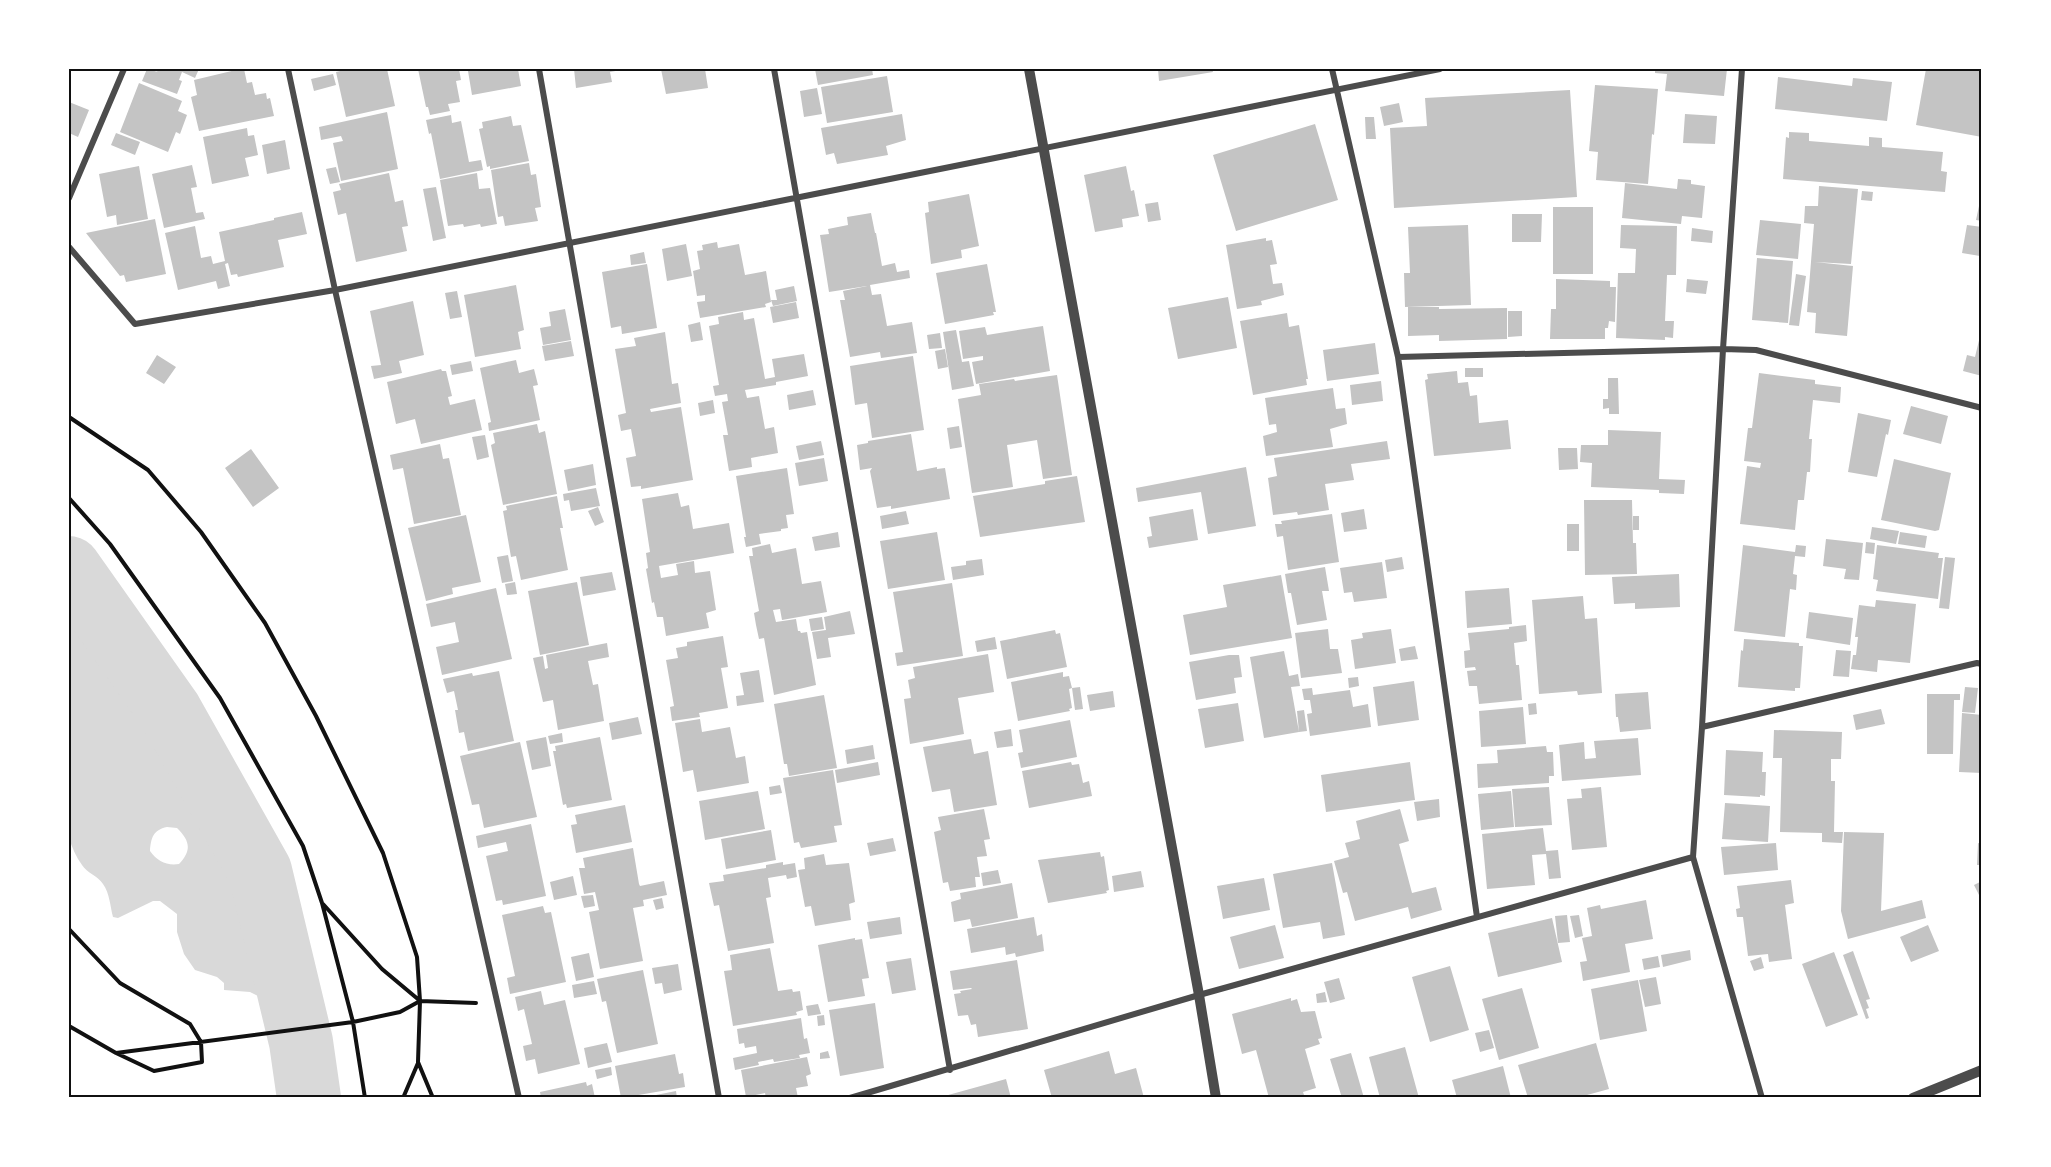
<svg xmlns="http://www.w3.org/2000/svg" width="2051" height="1167" font-family="Rubik,sans-serif">
  <style>
    .water { fill: #d9d9d9; fill-rule: evenodd }
    .lines { fill: none; stroke-linecap: round; stroke-linejoin: round }
    .river { stroke: #d9d9d9; stroke-width: 64 }
    .building { fill: #c4c4c4 }
    .path { stroke: #111; stroke-width: 4 }
    .minor { stroke: #4c4c4c; stroke-width: 6 }
    .tertiary { stroke: #4c4c4c; stroke-width: 10 }
    .neatline { fill: none; stroke: #111; stroke-width: 2 }
  </style>
  <rect width="100%" height="100%" fill="#fff"/>
  <path class="water" d="M69,607C133,691 199,779 238,878C253,918 261,961 270,1002L250,992L224,990V983L217,977L195,970L184,954L177,932V914L160,901H153L118,918L113,917C110,906 110,894 103,884C98,876 87,873 82,865C76,857 72,847 69,838ZM167,827L177,828C190,841 192,850 179,864C167,866 157,861 150,851C151,838 153,830 167,827Z"/>
  <g class="lines">
    <path class="river" d="M69,568L170,711L260,871L301,1042L309,1098"/>
  </g>
  <path class="building" d="M147,69L158,72L153,69H199L195,78L182,72L179,80L182,81L177,94L142,81Z
    M240,69H244L247,83L252,82L255,95L266,93L267,99L270,98L274,116L199,131L191,97L197,95L194,80Z
    M349,69H387L395,106L346,117L336,72Z
    M418,69H459L461,80L456,81L460,102L448,104L450,111L430,115L428,107H426Z
    M470,69H518L521,86L472,95L468,71Z
    M574,69H621V70L610,72L612,82L576,88Z
    M661,69H705L708,88L666,94Z
    M815,69H872L873,75L818,85Z
    M1158,69H1212L1213,72L1159,81Z
    M1655,69H1727L1724,96L1665,91L1667,74L1655,73Z
    M1926,69H1982V137L1916,125Z
    M333,74L336,85L314,91L311,79Z
    M887,76L893,112L827,123L821,87Z
    M1778,77L1852,86L1853,78L1892,82L1887,121L1775,109Z
    M139,83L182,101L178,111L187,115L180,134L176,132L168,152L120,132Z
    M1595,85L1658,89L1654,135L1652,134L1648,184L1596,180L1598,152L1589,151Z
    M817,88L822,114L804,117L800,91Z
    M1570,90L1577,197L1394,208L1390,128L1427,126L1425,98Z
    M69,102L89,110L78,137L69,133Z
    M1399,103L1403,122L1384,126L1380,107Z
    M387,112L398,169L341,181L333,143L343,141L341,136L321,140L319,127Z
    M902,114L906,140L886,146L888,155L837,164L834,153L826,155L821,128Z
    M1685,114L1717,116L1715,144L1683,143Z
    M451,115L452,123L461,121L469,162L481,160L483,170L440,179L431,133L429,134L426,120Z
    M511,116L513,126L521,125L529,161L490,169V166L487,167L479,129L483,128L482,122Z
    M1365,117H1374L1376,139H1366Z
    M1315,124L1338,200L1236,231L1213,155Z
    M247,128L248,136L254,135L258,155L245,158L249,176L212,184L203,137Z
    M1789,132L1809,133V141L1869,146V137L1882,138V147L1943,152L1941,171L1947,172L1945,192L1783,179L1786,137L1789,138Z
    M116,133L140,142L135,155L111,145Z
    M285,140L290,169L267,174L262,145Z
    M529,163L531,175L536,174L541,207L535,208L538,221L505,226L503,216L498,217L491,170Z
    M192,165L197,187L191,188L196,213L203,212L205,219L164,228L152,174Z
    M139,166L148,219L117,225L116,215L107,217L99,174Z
    M1126,166L1131,191L1134,190L1139,216L1122,219L1123,227L1095,232L1084,175Z
    M336,167L340,182L330,184L326,169Z
    M389,173L395,202L403,200L408,226L402,227L407,251L356,262L346,213L338,215L333,192L341,190L339,184Z
    M477,173L479,189L490,188L497,224L481,227L480,224L464,227L463,224L448,226L440,180Z
    M1678,179L1691,180V184L1705,186L1702,218L1682,216L1681,224L1622,218L1625,183L1677,189Z
    M1819,186L1858,189L1851,264L1815,262L1853,266L1847,336L1815,333L1816,313L1807,312L1814,224L1804,223L1805,206H1818Z
    M436,187L446,238L433,241L423,189Z
    M1862,191L1873,192L1872,201L1861,200Z
    M969,194L979,246L961,250L962,258L931,264L925,213L929,212L928,202Z
    M1158,202L1161,220L1148,222L1145,204Z
    M1979,206H1982V221L1976,220Z
    M1553,207H1593V274H1553Z
    M302,212L307,234L278,240L284,267L238,277L237,274L231,275L228,263L225,264L230,286L218,289L216,281L178,290L165,233L195,226L201,258L211,256L213,264L225,261L219,232L274,220V218Z
    M871,213L875,233H876L882,266L895,263L897,272L909,270L910,278L870,285L872,295L881,294L887,326L912,322L917,353L881,358L880,352L850,357L840,300H845L843,291L867,286L829,292L820,235L829,234L828,229L848,225L847,217Z
    M1512,214H1542L1541,242H1512Z
    M155,219L166,274L126,282L124,275L120,276L86,233Z
    M1760,220L1801,224L1798,259L1756,255Z
    M1468,225L1471,305L1405,307L1404,273H1410L1408,227Z
    M1621,225L1677,226L1676,275H1667L1665,321H1674L1673,338L1665,337V340L1616,338L1618,273H1635L1636,249L1620,248Z
    M1967,225L1982,227L1980,256L1962,253Z
    M1692,228L1713,231L1712,243L1691,241Z
    M1266,238V241L1272,240L1277,264L1270,265L1273,284L1282,283L1284,295L1261,301L1262,305L1237,309L1226,245Z
    M717,242L718,248L739,244L745,275L766,271L771,302L765,304L766,307L700,318L697,302L705,301V295L697,296L693,271L700,269L697,251L703,250L702,245Z
    M686,244L692,276L667,281L662,249Z
    M644,252L646,263L631,265L630,255Z
    M1757,258L1793,261L1788,323L1752,320Z
    M647,264L657,328L622,334L621,326L611,328L602,272Z
    M987,264L996,312H993L994,315L945,324L936,273Z
    M1796,274L1806,276L1799,326L1789,325Z
    M1556,279L1610,281V287H1616L1615,322L1609,321L1608,328H1605V339H1550L1551,309H1556Z
    M1687,279L1708,281L1706,294L1686,292Z
    M516,285L524,330L518,332L521,349L475,357L464,295Z
    M794,286L797,301L773,306L771,300H777L775,290Z
    M457,291L462,317L450,319L445,293Z
    M1228,297L1237,348L1178,359L1168,308Z
    M413,301L424,355L399,361L402,373L374,379L371,366L381,365L370,311Z
    M796,302L799,318L773,323L770,307Z
    M1408,307H1439V309L1507,308V339L1439,341V335L1408,336Z
    M565,309L571,340L543,345L540,328L551,326L549,312Z
    M1508,311H1522V336L1508,337Z
    M743,312L744,320L754,318L765,379L775,377L772,359L804,354L808,376L776,382V385L745,390L747,398L759,396L765,429L774,427L778,453L751,458L752,467L729,471L723,435H728L722,402L728,401L727,394L715,396L713,386L719,385L709,326L719,324L718,317Z
    M1287,313L1289,327L1299,325L1308,379H1306L1307,385L1253,395L1240,321Z
    M700,322L703,340L691,342L688,325Z
    M1043,326L1050,371L976,384L972,362L983,360V356L963,359L959,331L985,327L987,335Z
    M956,330L962,362L969,361L974,386L952,390L943,332Z
    M665,332L672,384L678,383L681,403L650,409L651,412L681,407L693,480L641,489V486L631,487L626,458L636,456L631,429L621,431L618,415L626,413L615,349L636,346L634,338Z
    M1981,332H1982V376L1963,371L1967,355L1975,357Z
    M940,333L942,348L929,349L927,335Z
    M571,341L574,356L545,361L542,346Z
    M1375,343L1379,374L1327,381L1323,350Z
    M945,349L948,367L938,369L935,351Z
    M157,355L176,367L164,384L146,373Z
    M913,356L924,430L872,438L867,403L855,405L850,366Z
    M516,360L519,373L534,369L538,385L533,386L540,420L489,431L488,423L491,422L480,368Z
    M471,361L473,371L452,375L450,365Z
    M1465,368H1483V377H1465Z
    M441,369L442,371H446L452,396L448,397L450,405L475,399L482,430L421,444L415,419L396,424L387,382Z
    M1457,371L1458,383L1468,382L1470,396L1477,395L1479,423L1508,420L1511,449L1434,456L1425,380L1428,379L1427,374Z
    M1759,373L1815,380V384L1841,387L1840,403L1813,400L1809,439H1812L1810,472H1807L1804,500H1798L1795,530L1740,524L1747,466L1760,468L1761,463L1744,461L1748,428H1752Z
    M1057,375L1072,475L1043,479L1037,440L1007,445L1013,487L972,493L958,399L981,395L979,384L1014,379L1015,381Z
    M1608,378H1618L1619,414H1609V408L1603,409V399H1608Z
    M1381,381L1383,401L1352,405L1350,385Z
    M1333,388L1336,409L1345,408L1347,424L1330,429L1333,447L1266,456L1263,436L1277,432L1276,424L1269,425L1265,398Z
    M813,390L816,405L789,410L787,395Z
    M713,400L715,413L700,416L698,403Z
    M1911,406L1948,416L1941,444L1903,434Z
    M1858,413L1891,420L1888,435L1886,434L1877,477L1848,472Z
    M537,424L539,433L545,431L557,494L503,505L491,445L495,443L493,433Z
    M959,426L962,447L950,449L947,428Z
    M1608,430L1661,432L1659,479L1685,480L1684,494L1659,493V490L1591,487L1592,463L1580,462L1581,445H1608Z
    M911,434L917,471L937,467V469L945,468L950,499L891,509V506L877,508L870,471L872,468L860,470L857,445L868,443V441Z
    M485,435L489,457L477,460L472,437Z
    M821,441L824,455L799,460L796,446Z
    M1387,441L1390,459L1351,464L1354,480L1325,484L1329,510L1298,515L1297,512L1273,515L1268,478L1277,476L1274,458Z
    M440,444L443,459L449,458L461,515L414,524L403,468L393,470L390,455Z
    M1558,448H1577L1578,469L1559,470Z
    M251,449L279,488L253,507L225,468Z
    M824,458L828,481L799,486L795,463Z
    M1894,459L1951,473L1939,530L1935,531L1881,520Z
    M593,464L596,485L568,491L564,470Z
    M1246,467L1256,526L1208,534L1201,492L1138,502L1136,488Z
    M787,468L794,514L786,515L788,528L781,529V531L759,534L761,544L746,547L744,537H746L736,476Z
    M1077,476L1085,522L980,537L973,496L1045,484V481Z
    M596,488L600,506L571,511L569,500L564,501L563,494Z
    M678,493L681,507L689,505L693,529L729,523L734,553L659,566L661,578L678,575L676,564L694,561L695,573L710,571L716,610L706,613L709,628L666,636L663,617H657L654,602L652,603L646,569L648,568L646,553L650,552L642,499Z
    M557,496L563,528H560L568,570L521,580L516,556L511,557L503,511L507,510L506,506Z
    M1584,500H1632L1633,543H1636L1637,574L1585,575Z
    M598,507L604,522L595,526L588,511Z
    M1193,509L1198,540L1149,548L1147,537L1152,536L1149,517Z
    M1364,509L1367,529L1344,532L1341,513Z
    M906,511L909,524L882,529L880,516Z
    M1332,514L1339,562L1288,570L1283,536L1277,537L1275,524H1282L1281,521Z
    M466,515L481,582L452,588L453,594L426,601L408,528Z
    M1633,516H1639V530H1633Z
    M1567,524H1579V551H1567Z
    M1872,527L1899,531L1896,544L1870,539Z
    M838,532L840,547L815,551L812,537Z
    M937,532L945,580L888,589L880,541Z
    M1900,532L1927,536L1925,548L1898,544Z
    M1826,539L1863,543L1859,580L1844,579L1846,569L1823,566Z
    M1866,542L1875,543L1874,554L1865,553Z
    M770,544L772,553L796,548L802,584L821,581L827,612L782,620L780,609L773,610L776,622L796,619L798,631H800L801,633L807,632L816,685L774,695L764,638L759,639L756,625L754,613L759,611L749,556H753L752,548Z
    M1743,545L1795,552L1796,545L1806,546L1805,557L1795,556L1793,574L1797,575L1796,590L1790,589L1785,637L1734,631Z
    M1877,545L1939,553L1938,558H1943L1938,599L1876,591L1878,580L1873,579Z
    M508,555L513,581L502,583L497,557Z
    M1402,557L1404,569L1387,572L1385,560Z
    M1945,557L1955,558L1949,609L1939,608Z
    M982,559L984,575L953,580L951,567L966,565V561Z
    M1382,562L1387,598L1354,602L1352,592L1344,593L1340,568Z
    M1325,567L1329,591H1322L1327,620L1297,625L1291,593H1288L1285,574Z
    M612,572L616,590L583,596L580,577Z
    M1679,574L1680,607L1635,609V603L1614,604L1612,577Z
    M1281,575L1292,638L1190,655L1183,615L1227,607L1223,585Z
    M515,582L517,594L507,595L505,584Z
    M577,582L589,645L540,655L528,591Z
    M952,583L963,656L897,666L895,653L903,652L893,592Z
    M496,588L512,659L442,675L436,647L459,642L455,622L431,627L426,604Z
    M1509,588L1512,624L1467,628L1465,591Z
    M1583,596L1585,619L1597,618L1602,693L1578,695L1577,691L1539,694L1532,600Z
    M1876,600L1916,604L1910,663L1878,660L1877,672L1851,669L1853,655H1856L1858,637H1855L1859,605L1875,607Z
    M850,611L855,634L828,638L831,657L817,659L812,632L826,630L824,617Z
    M1809,612L1853,618L1850,645L1806,638Z
    M822,617L824,629L811,631L809,619Z
    M1526,625L1527,641L1514,643L1516,665H1519L1522,700L1479,704L1477,686H1469L1467,671L1476,670L1475,667L1465,668L1464,651L1470,650L1468,633L1509,629V627Z
    M1328,629L1330,649H1338L1342,673L1301,678L1295,633Z
    M1391,629L1396,663L1355,669L1351,640L1363,638L1362,633Z
    M1055,630L1056,634L1060,633L1067,667L1007,679L1000,641Z
    M723,636L728,667L721,668L728,708L699,713L700,717L672,721L670,707L674,706L666,660L678,658L676,648L687,646V642Z
    M995,637L997,649L977,652L975,641Z
    M1744,639L1799,643V646H1803L1800,688H1795V691L1738,687L1741,650L1743,651Z
    M607,643L609,657L588,661L593,685L598,684L604,721L558,730L553,700L543,702L533,658L543,656L545,669L548,668L546,655Z
    M1415,646L1418,659L1401,661L1399,649Z
    M1836,650L1851,651L1849,677L1833,676Z
    M1284,651L1289,676L1298,674L1300,686L1291,687L1299,732L1264,738L1250,657Z
    M988,654L994,692L958,698L964,734L910,744L904,699L911,698L908,680L915,678L913,667Z
    M1229,655H1239L1242,677L1234,678L1236,693L1196,700L1189,662Z
    M759,670L764,702L737,706L736,696L744,695L740,673Z
    M499,671L514,741L468,751L464,732L459,733L455,710H458L454,691L447,693L443,679L472,673L473,676Z
    M1063,672V677L1069,676L1072,688L1069,689L1072,708L1069,709L1070,711L1018,721L1011,682Z
    M1358,677L1359,686L1349,688L1348,678Z
    M1414,681L1419,720L1378,726L1373,687Z
    M1080,687L1083,709L1075,710L1072,688Z
    M1965,687L1978,688L1975,713L1962,712Z
    M1312,688L1313,695L1350,690L1353,707L1368,704L1371,727L1310,736L1307,714L1312,713L1310,700H1304L1302,689Z
    M1113,691L1115,707L1090,711L1087,695Z
    M1648,692L1651,729L1620,732L1618,717H1616L1615,694Z
    M1927,694H1960V700H1954L1953,754H1927Z
    M824,695L837,768L789,776L787,764H784L774,704Z
    M1238,703L1244,741L1205,748L1198,709Z
    M1536,703L1537,714L1529,715L1528,704Z
    M1523,707L1526,744L1481,747L1479,711Z
    M1881,709L1885,724L1856,730L1853,715Z
    M1304,710L1307,731L1299,732L1297,711Z
    M1962,713L1982,715V773L1959,772Z
    M638,717L642,734L612,740L609,723Z
    M700,719L702,732L730,727L736,758L745,756L749,783L697,792L693,770L683,772L675,723Z
    M1070,720L1077,757L1021,768L1018,753L1023,752L1019,730Z
    M1011,729L1013,746L997,748L994,732Z
    M1774,730L1842,732L1841,759H1831V781H1835L1834,832H1843L1842,843L1822,842V833L1780,832L1782,758H1773Z
    M562,733L563,742L550,744L548,736Z
    M546,737L551,766L532,770L526,741Z
    M600,737L612,800L567,808L566,804L563,805L553,751H556L555,746Z
    M1638,738L1641,775L1562,781L1559,745L1584,742L1585,759L1596,758L1594,741Z
    M971,739L974,754L988,751L997,805L954,812L950,789L932,792L923,747Z
    M520,742L537,817L484,828L479,804L472,805L460,756Z
    M873,745L875,759L847,764L845,750Z
    M1546,746L1547,752H1553L1554,776H1549V783L1478,788L1477,764L1498,763L1497,750Z
    M1726,750L1763,752L1762,772H1766L1765,796L1760,795V797L1724,795Z
    M878,762L880,775L837,783L835,770Z
    M1071,762L1072,765L1079,764L1083,783L1089,781L1092,796L1029,808L1022,771Z
    M1410,762L1415,800L1326,812L1321,775Z
    M833,770L842,825L834,826L837,842L801,848L799,842L794,843L783,778Z
    M780,785L782,793L770,795L769,787Z
    M1549,787L1552,825L1515,827L1512,789Z
    M1601,787L1607,847L1572,850L1567,799L1582,798L1581,789Z
    M758,791L765,829L705,840L699,801Z
    M1511,791L1514,827L1481,830L1478,794Z
    M1439,799L1440,817L1417,821L1414,802Z
    M1725,803L1770,806L1768,842L1722,839Z
    M625,805L632,842L576,853L571,825L577,824L575,815Z
    M984,809L990,839L984,840L987,856L977,857L980,877H975L976,887L950,891L948,882L943,883L934,832L941,830L938,817Z
    M1400,809L1409,841L1399,844L1412,893L1436,887L1442,910L1411,919L1408,907L1355,921L1347,892L1343,893L1334,861L1349,857L1345,843L1360,839L1356,821Z
    M531,824L546,896L503,905L502,900L496,901L486,856L508,851L506,842L478,848L476,836Z
    M1543,828L1546,851L1558,850L1561,878L1549,879L1546,854L1532,855L1535,885L1487,889L1482,834Z
    M771,830L776,860L726,869L721,839Z
    M1844,832L1884,833L1881,911L1922,900L1926,918L1848,939L1841,911Z
    M893,838L896,851L870,856L867,843Z
    M1776,843L1778,870L1724,875L1721,847Z
    M1978,843L1982,844V865H1977Z
    M633,848L639,884L640,886L664,881L667,895L643,900L644,906L633,908L643,961L600,969L589,912L599,910L595,892L584,894L579,868H585L583,858Z
    M1100,852L1101,857L1104,856L1109,890L1106,891L1107,893L1048,903L1038,860Z
    M824,854L826,865L849,863L855,902L849,904L851,920L815,926L811,906L805,907L798,870L805,869L804,858Z
    M783,862V865L795,863L797,877L787,879L786,875L768,878L771,897L766,898L774,943L728,951L719,905L714,906L709,883L724,881L723,875L766,868V865Z
    M1332,863L1345,935L1323,939L1320,922L1283,928L1273,874Z
    M998,870L1001,883L983,886L981,873Z
    M1141,871L1144,887L1114,892L1112,876Z
    M573,876L577,895L554,900L550,882Z
    M1264,878L1270,910L1223,919L1217,886Z
    M1791,880L1794,903L1785,905L1792,959L1769,962L1768,954L1748,956L1743,917H1737L1736,909L1740,908L1737,886Z
    M1982,881V901L1974,885Z
    M1012,883L1018,918L972,927L970,919L954,922L951,902L961,899L960,893Z
    M593,895L595,906L584,908L581,896Z
    M662,898L664,908L656,910L653,900Z
    M1646,900L1653,939L1625,944L1630,972L1583,981L1580,962L1587,961L1582,938L1592,936L1587,908L1600,905L1601,909Z
    M543,906L545,913L551,912L566,982L510,994L507,978L515,976L502,915Z
    M1567,915L1570,942L1558,943L1555,916Z
    M1579,915L1583,936L1575,938L1570,916Z
    M900,917L902,934L870,939L867,922Z
    M1034,917L1037,936L1042,934L1044,951L1016,957L1015,953L1006,955L1005,947L971,953L967,929Z
    M1552,918L1562,962L1498,977L1488,933Z
    M1275,925L1284,958L1239,969L1230,937Z
    M1928,925L1939,951L1911,962L1900,937Z
    M855,938V940L862,939L869,978L862,979L865,996L828,1002L818,945Z
    M770,948L778,991L792,989L793,992L800,991L803,1010L796,1012L797,1015L733,1026L724,971L732,970L730,955Z
    M1690,950L1691,960L1663,967L1661,955Z
    M1853,951L1870,999L1866,1000L1869,1008L1866,1009L1869,1018L1866,1019L1843,955Z
    M1834,952L1858,1015L1826,1027L1802,964Z
    M589,953L594,977L576,981L571,957Z
    M1658,956L1660,967L1644,970L1642,959Z
    M1761,957L1764,968L1754,971L1750,961Z
    M911,958L916,990L892,994L886,962Z
    M1017,960L1028,1029L978,1037L976,1024L971,1025L968,1015L958,1016L954,994L961,993L960,991L972,989L971,988L953,990L950,971Z
    M678,964L682,990L664,994L662,983L655,984L652,968Z
    M1450,966L1469,1030L1430,1042L1412,977Z
    M643,970L658,1044L617,1053L606,1001L602,1002L597,979Z
    M1656,977L1661,1004L1645,1007L1639,980Z
    M1339,978L1345,999L1330,1003L1324,982Z
    M1638,980L1647,1031L1600,1040L1591,989Z
    M594,981L597,994L574,998L572,985Z
    M1522,988L1539,1048L1499,1060L1482,999Z
    M541,991L544,1005L565,1000L580,1064L538,1074L535,1059L526,1061L523,1046L532,1044L524,1009L518,1011L515,997Z
    M1325,992L1327,1002L1317,1003L1316,994Z
    M1291,998V1001L1297,999L1301,1012L1315,1011L1322,1038L1318,1039L1320,1044L1305,1049L1316,1088L1303,1092L1305,1098H1269L1256,1050L1242,1054L1232,1014Z
    M875,1003L884,1068L840,1076L829,1010Z
    M818,1004L821,1014L808,1016L806,1006Z
    M824,1015L825,1025L818,1026L817,1016Z
    M801,1018L804,1039L807,1038L810,1053L799,1055L800,1058L774,1062L773,1059L758,1062L759,1065L735,1070L733,1058L757,1053L756,1046L745,1048L744,1043L739,1044L737,1029Z
    M1489,1030L1494,1048L1480,1052L1475,1033Z
    M607,1043L612,1062L588,1068L584,1048Z
    M1596,1043L1609,1089L1576,1098H1528L1518,1065Z
    M1405,1047L1419,1098H1380L1369,1057Z
    M828,1051L830,1058L820,1059V1053Z
    M1109,1051L1115,1074L1136,1068L1144,1098H1052L1044,1070Z
    M1351,1053L1364,1098H1342L1330,1059Z
    M675,1054L679,1074L683,1073L685,1087L621,1098L615,1066Z
    M807,1057L811,1074L806,1076L808,1086L796,1088L798,1098H766L765,1093L746,1097L741,1070Z
    M1503,1066L1511,1098H1457L1452,1080Z
    M611,1067L612,1075L597,1079L595,1070Z
    M1006,1079L1011,1098H941V1097Z
    M586,1082L587,1086L592,1084L595,1098H541L540,1092Z
    M676,1091L677,1098H646V1097Z"/>
  <g class="lines">
    <path class="path" d="M69,417L148,470L201,532L265,623L316,716L383,853L417,957L420,1001L418,1062L433,1098
      M69,498L110,544L220,698L303,846L322,903L353,1022L365,1098
      M323,904L382,969L419,1000
      M69,929L120,983L190,1024L201,1042L202,1062L154,1071L116,1053L69,1026
      M116,1053L353,1022L400,1012L420,1001L476,1003
      M403,1098L418,1063"/>
    <path class="minor" d="M288,69L335,290L519,1098
      M539,69L719,1098
      M774,69L950,1070
      M1332,69L1398,357L1477,917
      M1742,69L1723,349L1702,727L1693,857L1762,1098
      M69,198L124,69
      M69,247L135,324L335,290L1440,69
      M1398,357L1723,349L1756,350L1982,408
      M1702,727L1977,663L1982,664
      M850,1098L1199,995L1693,857"/>
    <path class="tertiary" d="M1029,69L1199,995L1216,1098
      M1913,1098L1982,1070"/>
  </g>
  <rect width="2051" height="1167" fill="none" stroke="#ffffff" stroke-width="141"/>
  <rect x="70" y="70" width="1910" height="1026" class="neatline"/>
</svg>
